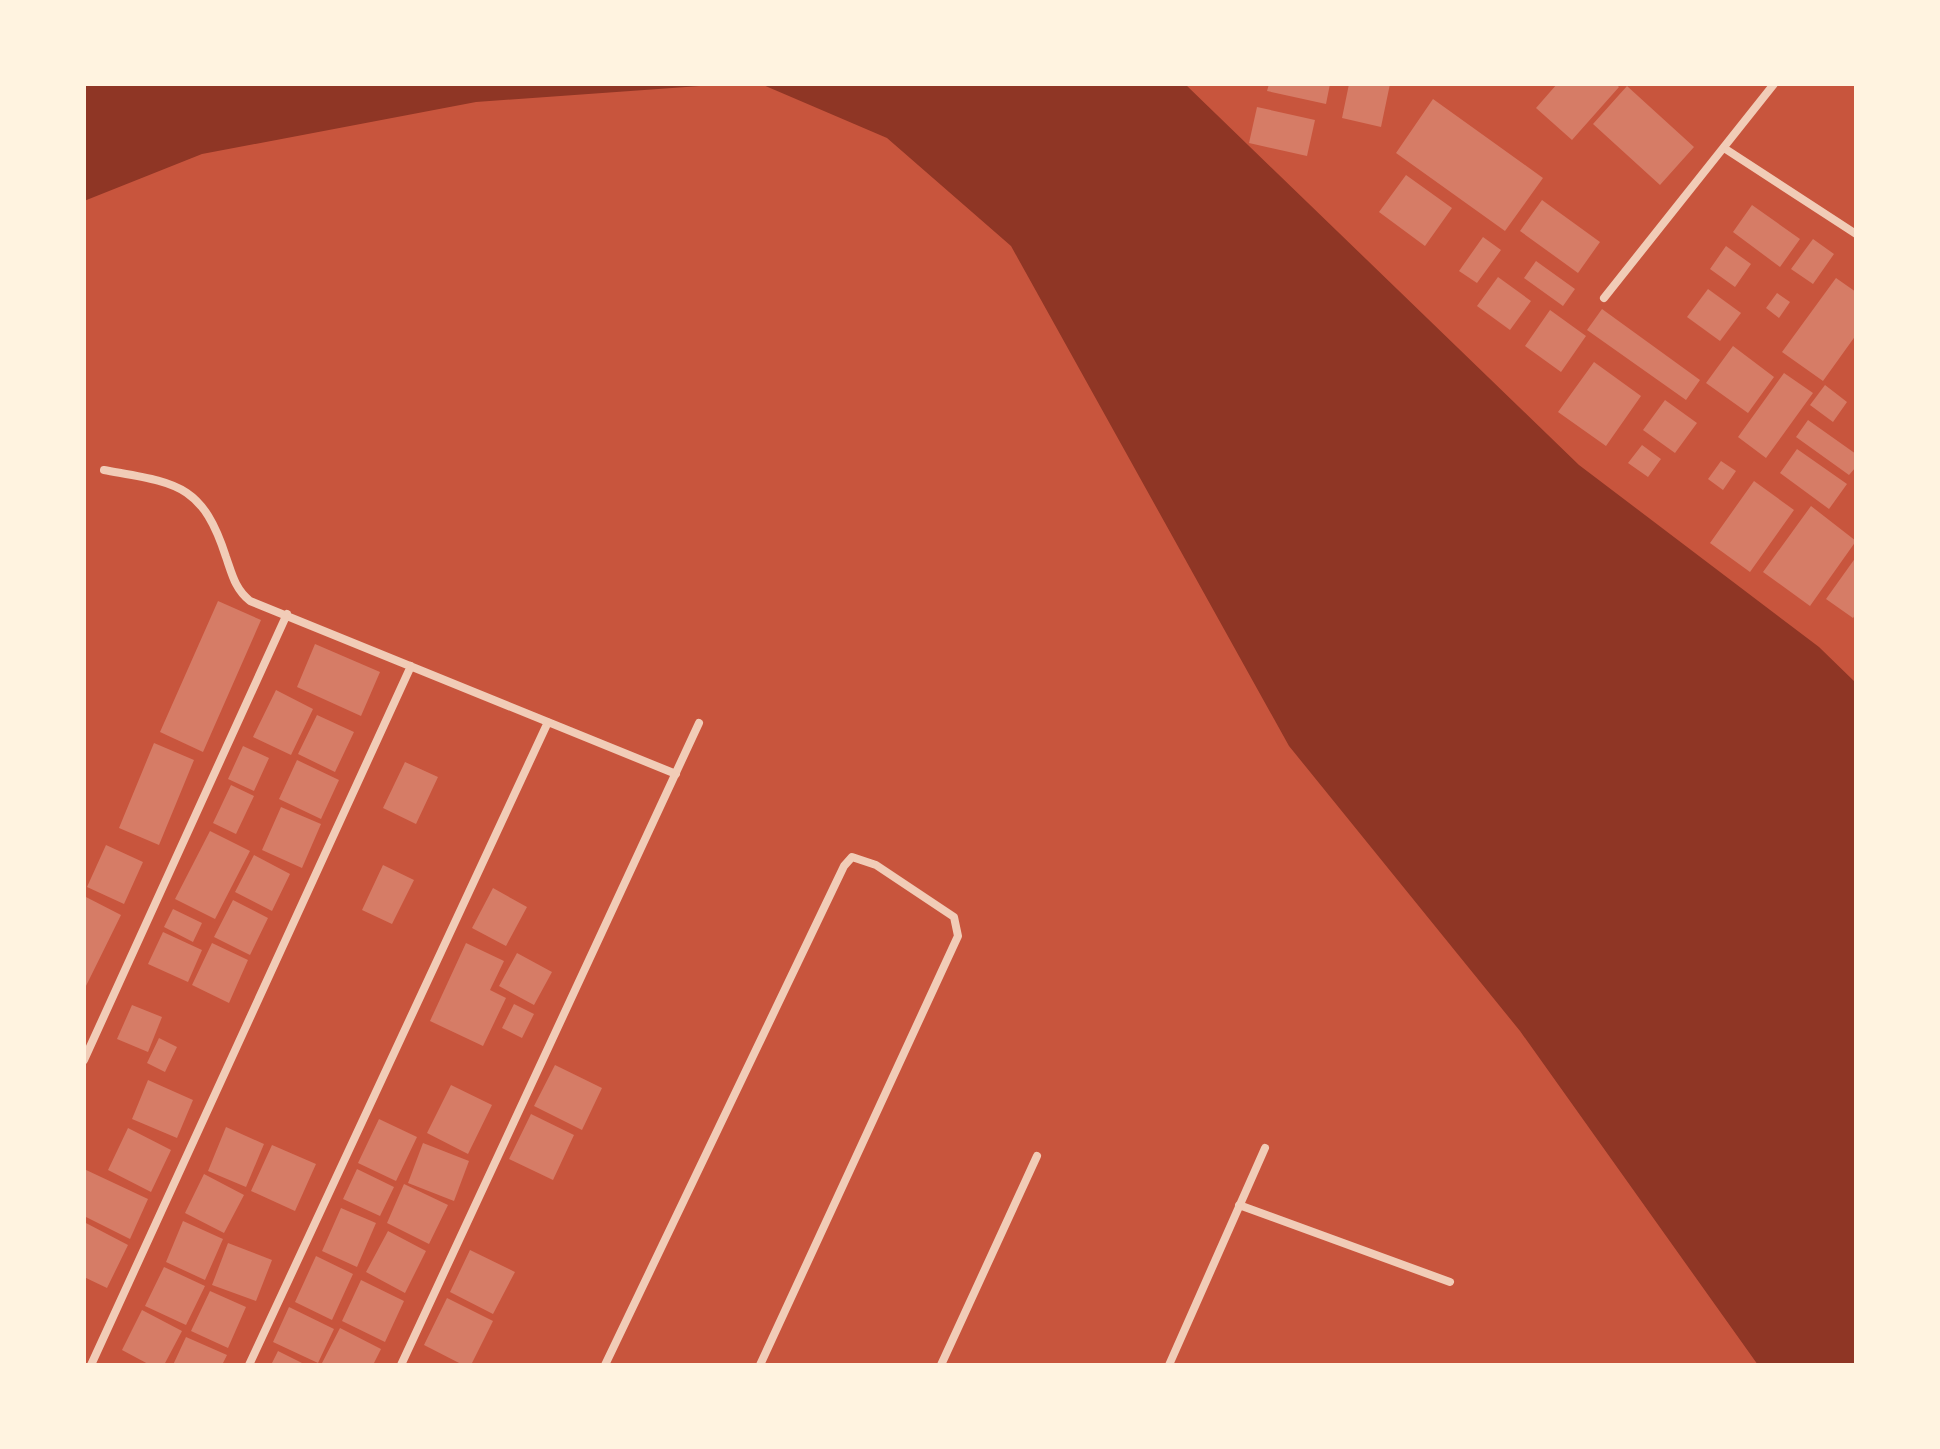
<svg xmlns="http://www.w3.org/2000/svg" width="1940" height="1449" font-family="'Fira Sans Condensed',sans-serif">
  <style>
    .water { fill: #8f3625 }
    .building { fill: #d67c66 }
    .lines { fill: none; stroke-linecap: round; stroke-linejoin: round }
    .minor { stroke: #f1ccb7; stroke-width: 8 }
  </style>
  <rect width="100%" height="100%" fill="#c8553d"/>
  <path class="water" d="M84,84H728L476,102L202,154L84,201Z
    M761,84H1185L1579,465L1819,647L1856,683V1365H1758L1520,1031L1289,746L1011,246L887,138Z"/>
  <path class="building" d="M1269,84H1330L1326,104L1267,91Z
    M1349,84H1390L1381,127L1342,118Z
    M1557,84H1616L1619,87L1572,140L1536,108Z
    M1627,86L1694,147L1660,185L1593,124Z
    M1433,99L1543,178L1505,231L1396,153Z
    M1257,107L1315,120L1307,156L1249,143Z
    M1406,175L1452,208L1425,246L1379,212Z
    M1542,200L1600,242L1578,273L1520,231Z
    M1752,205L1800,239L1780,267L1733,232Z
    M1483,237L1501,250L1477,283L1459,271Z
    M1813,239L1834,254L1813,284L1791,269Z
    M1726,246L1751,264L1735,287L1710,269Z
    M1536,261L1575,289L1563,306L1524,278Z
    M1498,277L1531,301L1510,330L1477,306Z
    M1836,278L1856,292V335L1823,381L1782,352Z
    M1708,289L1741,313L1720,341L1687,317Z
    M1777,293L1790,302L1779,318L1766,308Z
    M1602,309L1700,380L1686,400L1587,330Z
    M1550,310L1586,336L1561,372L1525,346Z
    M1733,346L1774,377L1748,413L1706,383Z
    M1594,362L1641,396L1606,446L1558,412Z
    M1784,373L1813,393L1766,458L1738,437Z
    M1825,385L1847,402L1833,422L1810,405Z
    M1665,400L1697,423L1675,453L1643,430Z
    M1808,420L1856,454V467L1849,475L1796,437Z
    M1642,445L1661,459L1648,477L1628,463Z
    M1797,449L1847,484L1829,509L1780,473Z
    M1721,461L1736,471L1723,490L1708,479Z
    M1754,481L1794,510L1750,572L1710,543Z
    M1811,506L1856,541L1810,606L1763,572Z
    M1856,557V614L1853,618L1826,599Z
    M218,601L261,620L203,752L160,732Z
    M315,644L380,672L361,716L297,687Z
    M276,690L313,709L291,755L253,737Z
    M317,715L354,732L335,772L298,754Z
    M154,743L194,760L159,845L119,828Z
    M243,746L269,758L254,791L228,779Z
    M297,760L339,780L321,819L279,799Z
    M405,762L438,777L416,824L383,808Z
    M231,785L254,796L236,834L213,823Z
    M281,807L321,824L302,868L262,850Z
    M210,831L250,851L215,919L175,899Z
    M106,845L143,862L124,904L87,887Z
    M254,855L290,874L272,911L235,892Z
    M383,865L414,880L392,924L362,910Z
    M493,888L527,907L506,946L472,928Z
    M84,896L121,915L84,990Z
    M233,900L268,918L250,955L214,937Z
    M173,909L202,923L193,942L164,927Z
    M163,932L202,950L188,982L148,964Z
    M212,943L248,960L229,1003L192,985Z
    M466,943L504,961L490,990L506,998L483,1046L430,1021Z
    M517,953L552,972L534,1005L499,986Z
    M514,1004L534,1014L522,1038L502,1028Z
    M132,1005L162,1017L148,1052L117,1039Z
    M159,1038L177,1047L165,1072L147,1063Z
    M555,1065L602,1088L582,1130L534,1106Z
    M148,1080L193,1100L177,1138L132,1119Z
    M451,1085L492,1105L468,1154L427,1133Z
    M531,1114L574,1135L553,1180L509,1159Z
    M379,1119L417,1137L396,1181L358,1163Z
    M226,1127L264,1144L246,1187L208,1171Z
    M128,1128L171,1150L151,1192L108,1170Z
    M423,1143L469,1161L454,1201L408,1183Z
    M272,1145L316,1164L295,1211L251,1191Z
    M84,1169L148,1199L130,1239L84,1216Z
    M357,1169L394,1187L380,1216L343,1199Z
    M204,1174L244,1195L224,1233L185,1213Z
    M404,1184L448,1205L429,1244L387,1223Z
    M341,1208L376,1223L357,1267L322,1251Z
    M183,1221L223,1239L205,1280L166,1262Z
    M84,1222L128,1245L107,1288L84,1277Z
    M388,1231L426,1251L405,1293L366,1272Z
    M228,1243L272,1260L256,1301L212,1285Z
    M470,1250L515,1272L493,1314L450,1292Z
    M316,1256L353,1274L332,1320L295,1302Z
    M164,1267L205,1286L186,1325L145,1306Z
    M361,1280L404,1301L385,1342L342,1321Z
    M210,1291L246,1307L228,1348L191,1331Z
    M447,1298L493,1321L471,1365H463L424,1345Z
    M289,1307L334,1329L318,1363L273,1342Z
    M142,1310L182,1331L164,1365H150L122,1350Z
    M340,1328L381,1349L373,1365H321Z
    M186,1337L227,1355L222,1365H173Z
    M278,1351L306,1365H271Z"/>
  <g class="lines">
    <path class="minor" d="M1724,148L1856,234
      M1604,298L1774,84
      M104,470C175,483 202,482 226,557C232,574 235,589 250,601L676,774
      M84,1060L287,614
      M1239,1205L1450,1282
      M91,1365L411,666
      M249,1365L548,722
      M401,1365L699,723
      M605,1365L844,866L852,857L876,865L954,917L958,936L760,1365
      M941,1365L1037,1156
      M1169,1365L1265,1148"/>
  </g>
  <rect width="1940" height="1449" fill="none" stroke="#fff3e0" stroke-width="172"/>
</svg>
